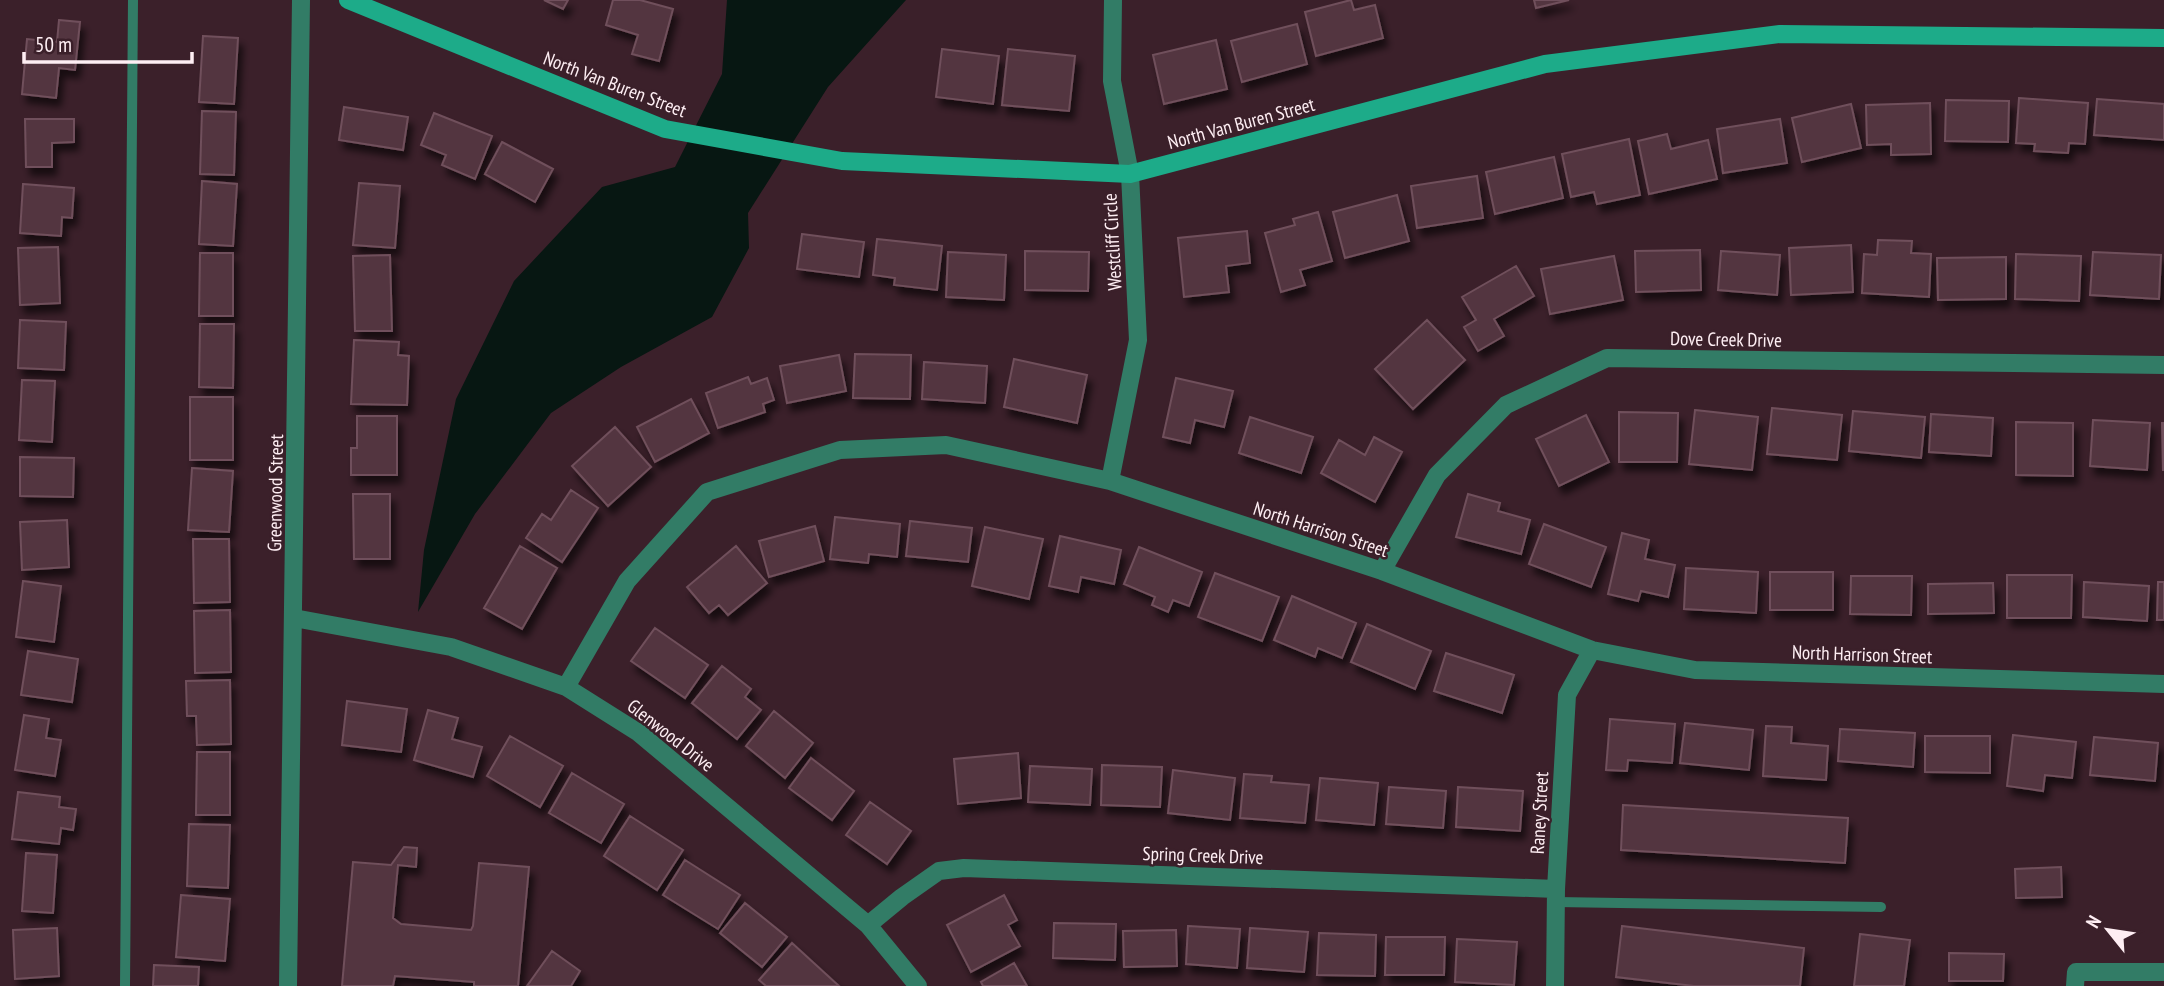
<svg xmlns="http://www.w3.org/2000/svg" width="2164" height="986" font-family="'PT Sans Narrow',sans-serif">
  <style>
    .water { fill: #071712 }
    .building { fill: #533540; stroke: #70505b; stroke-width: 2; filter: url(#shadow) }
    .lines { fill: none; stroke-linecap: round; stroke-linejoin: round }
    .lane { stroke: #327c66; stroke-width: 10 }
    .street { stroke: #327c66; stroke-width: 18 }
    .secondary { stroke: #1dab89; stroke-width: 18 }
    .labels { text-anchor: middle; stroke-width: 5; stroke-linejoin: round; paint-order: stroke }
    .street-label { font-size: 19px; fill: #feeef3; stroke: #3b202a }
  </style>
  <defs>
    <filter id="shadow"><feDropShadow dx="4.5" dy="8" stdDeviation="3.5" flood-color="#0009"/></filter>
  </defs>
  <rect width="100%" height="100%" fill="#3b202a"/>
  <path class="water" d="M727,0H906L828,87L748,213L749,248L712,317L621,367L551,413L475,514L418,612L424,550L456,399L514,281L602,187L675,167L722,74Z"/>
  <path class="building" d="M544,0H568L563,9Z
    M613,0H640L673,9L659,61L632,54L638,35L606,25Z
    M1351,0L1354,10L1375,5L1383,38L1316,56L1305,12Z
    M1534,0H1569L1536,8Z
    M59,20L80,22L75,70L59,68L56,98L22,94L27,39L57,42Z
    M1297,24L1307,64L1242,82L1231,41Z
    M203,36L238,38L234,104L199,102Z
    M1216,40L1227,89L1164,104L1153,55Z
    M942,49L999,56L993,104L936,97Z
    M1008,49L1075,56L1069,111L1002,105Z
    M2019,98L2088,103L2085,144L2069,143L2068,153L2034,151L2035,144L2016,143Z
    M2097,99L2164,104V140L2094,135Z
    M1946,100L2009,101L2008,142L1945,141Z
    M1930,103L1931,154L1891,155V144L1867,145L1866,105Z
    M1851,104L1861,148L1802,162L1792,118Z
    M344,107L408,117L403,150L339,140Z
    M202,111L236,112L234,175L200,174Z
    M434,113L492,136L475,179L442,165L446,155L421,145Z
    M25,119H74V142L52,143V167H26Z
    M1780,119L1787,163L1723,173L1717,129Z
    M1667,134L1671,149L1708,140L1717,179L1649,194L1638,141Z
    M1629,139L1640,195L1597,204L1594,192L1571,197L1562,154Z
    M502,142L553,169L535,202L485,174Z
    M1554,157L1563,198L1495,214L1486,172Z
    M1477,176L1483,218L1417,228L1411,186Z
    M202,181L237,184L233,246L199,244Z
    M359,183L400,186L395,248L353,245Z
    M23,184L74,188L72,218L62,217L61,236L20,233Z
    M1397,195L1409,241L1345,258L1333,212Z
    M1318,212L1332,261L1300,270L1305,285L1281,292L1265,233L1295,225L1293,219Z
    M1247,231L1250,263L1226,266L1229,292L1184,297L1178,238Z
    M802,234L864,242L859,277L797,269Z
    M877,239L942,246L937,290L894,285L895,278L873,275Z
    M1878,240L1912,241L1911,253L1931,254L1929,297L1862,293L1864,254L1877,255Z
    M1851,245L1853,292L1791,295L1789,248Z
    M58,247L60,303L20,305L18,248Z
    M1700,250L1701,290L1636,292L1635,251Z
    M1025,251L1089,252L1088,291L1025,290Z
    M1721,251L1780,255L1777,295L1718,290Z
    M948,252L1006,255L1004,300L946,297Z
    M2093,252L2161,255L2159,299L2090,295Z
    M200,253H233V316H199Z
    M2016,254L2081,256L2079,301L2015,299Z
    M390,255L392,331H355L353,256Z
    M1614,256L1623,300L1550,314L1541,269Z
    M2006,257V299L1938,300L1937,258Z
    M1516,266L1534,296L1494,319L1504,336L1478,351L1464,327L1476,320L1462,297Z
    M20,320L66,322L64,370L18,368Z
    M1427,320L1465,360L1413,409L1375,369Z
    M200,324H234L233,388L199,387Z
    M354,340L399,342L398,355L409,356L407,405L351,404Z
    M855,354L911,355L910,399L853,398Z
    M839,355L846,391L787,403L780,366Z
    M1014,359L1087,375L1077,423L1004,407Z
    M924,362L987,366L985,403L922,399Z
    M748,377L751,384L767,378L774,400L763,404L765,412L718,428L706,393Z
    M1176,378L1233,391L1224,427L1195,420L1190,443L1163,437Z
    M22,380L55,381L52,442L19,440Z
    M190,397H233V460H190Z
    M691,399L709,433L655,462L637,427Z
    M1772,408L1842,415L1837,460L1767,454Z
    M1695,410L1758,417L1752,470L1689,464Z
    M1853,411L1925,417L1921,458L1849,451Z
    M1619,412L1678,413L1677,462H1619Z
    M1931,414L1993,418L1991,456L1929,452Z
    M1586,415L1609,462L1559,486L1536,439Z
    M357,416H397V475H351V448H357Z
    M1250,417L1313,437L1301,473L1239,453Z
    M2093,420L2150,423L2147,470L2090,466Z
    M2016,422L2073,423V476L2016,475Z
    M2162,423H2164V470H2163Z
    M615,427L651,467L608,506L572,466Z
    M1374,437L1402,452L1375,502L1321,473L1339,440L1365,455Z
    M20,457L74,458L73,497L20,496Z
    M192,468L233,471L229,532L188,530Z
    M571,490L598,508L562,562L526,538L542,514L551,520Z
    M353,494H390V559H354Z
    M1468,494L1500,503L1498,511L1530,520L1521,554L1456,537Z
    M835,517L900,524L897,557L869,554L868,563L830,559Z
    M67,520L69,567L22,570L20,522Z
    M910,521L972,528L968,562L906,556Z
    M1544,524L1606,547L1591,587L1529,564Z
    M815,526L824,561L769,577L759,541Z
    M985,527L1043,539L1029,599L972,586Z
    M1622,533L1649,540L1645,559L1675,565L1668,597L1641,591L1638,601L1608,594Z
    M1060,536L1121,550L1114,584L1081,577L1078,592L1049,586Z
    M193,539H229L230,602L194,603Z
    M520,546L557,568L522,629L484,608Z
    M736,546L767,583L728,615L719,605L709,613L687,587Z
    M1139,547L1202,572L1189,606L1173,600L1168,612L1152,605L1155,597L1124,584Z
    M1686,568L1758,572L1756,613L1684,609Z
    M1770,572H1833V610H1770Z
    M1215,573L1279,597L1262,641L1198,617Z
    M2007,575H2072L2071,618H2007Z
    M1851,576H1912L1911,615L1850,614Z
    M23,581L61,586L54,642L16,637Z
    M2084,582L2149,586L2147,621L2083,617Z
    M2158,582H2164V620H2157Z
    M1993,583L1994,613L1928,614V584Z
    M1292,596L1356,623L1342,658L1318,648L1315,657L1274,640Z
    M230,610L231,672L195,673L194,611Z
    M1367,624L1431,651L1415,689L1351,662Z
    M655,628L708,665L685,698L631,661Z
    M28,651L78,659L72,702L21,695Z
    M1446,653L1514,675L1502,713L1434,691Z
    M722,666L751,689L745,697L761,710L737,739L692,703Z
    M230,680L231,744L197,745L196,716H187L186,681Z
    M347,701L407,709L401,752L342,745Z
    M428,710L458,718L452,739L482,747L473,777L414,760Z
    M774,711L813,743L785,778L746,746Z
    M24,715L49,719L46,738L61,740L55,776L15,770Z
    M1610,719L1675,724L1672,763L1628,760L1627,771L1606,770Z
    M1685,723L1753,730L1749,770L1680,763Z
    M1766,726L1792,727L1791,743L1828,746L1826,780L1763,776Z
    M1840,729L1915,733L1913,767L1838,761Z
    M2013,735L2076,742L2072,778L2045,775L2043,791L2007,786Z
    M510,736L563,766L540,807L487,776Z
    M1925,736H1990V773L1925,772Z
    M2094,737L2158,743L2155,781L2090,775Z
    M197,752H230V815H196Z
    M1018,753L1021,798L958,804L954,759Z
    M811,758L854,791L832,820L789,788Z
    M1102,765L1162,767L1160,807L1101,805Z
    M1030,766L1092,769L1090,805L1028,802Z
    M1173,770L1235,778L1230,820L1168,813Z
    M572,773L624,804L601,843L549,813Z
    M1244,774L1272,776L1271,782L1309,785L1305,823L1240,818Z
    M1320,778L1378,783L1374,825L1316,820Z
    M1389,787L1446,791L1443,828L1386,824Z
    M1458,787L1523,791L1520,831L1456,827Z
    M18,792L60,797L59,807L76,809L73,830L61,828L59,844L12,839Z
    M870,802L911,831L887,864L846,835Z
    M1623,805L1848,818L1845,863L1621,850Z
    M630,816L683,850L657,890L604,856Z
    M189,824L230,825L228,888L187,886Z
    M404,847L417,848L416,867L398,865L393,918L401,924L471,930L473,926L479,863L529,867L518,986H474V982L395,976L393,986H342L353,862L391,865Z
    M26,853L57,855L53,913L22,911Z
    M685,860L740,895L718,929L663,895Z
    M2061,867L2062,897L2016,898L2015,869Z
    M181,895L230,899L225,961L176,957Z
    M1004,895L1017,920L1008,925L1020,946L971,972L947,925Z
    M745,903L787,937L762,967L720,933Z
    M1054,923L1116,924L1115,960L1053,958Z
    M1188,926L1240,929L1237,968L1186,964Z
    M1622,926L1804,948L1800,986H1694L1616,977Z
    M57,928L59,976L15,979L13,930Z
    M1250,928L1308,932L1304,972L1247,968Z
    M1176,930L1177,966L1124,967L1123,931Z
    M1319,933L1376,935L1375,976L1317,975Z
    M1860,934L1910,940L1904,986H1854Z
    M1386,937H1445L1444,975H1385Z
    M1457,939L1517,942L1514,985L1455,982Z
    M792,943L839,986H766L759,980Z
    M552,951L580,971L571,986H527Z
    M1949,953L2004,954L2003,981H1949Z
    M1014,963L1027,986H983L981,982Z
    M154,965L199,967L198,986H153Z"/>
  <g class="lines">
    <path class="lane" d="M1556,902L1881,907
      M125,986L133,0"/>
    <path class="street" d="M1110,481L1138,340L1130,174L1112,81L1113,0
      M1382,571L1437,475L1506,405L1607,358L2164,365
      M294,618L451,647L566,687L639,733L868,925L918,986
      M566,687L627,581L707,492L840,450L946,445L1110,481L1382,571L1592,650L1695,670L2164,684
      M868,925L902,897L939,871L964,868L1556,889
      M288,986L301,0
      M1555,986L1556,889L1567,695L1592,650
      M2075,986L2076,972H2164"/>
    <path class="secondary" d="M348,0L665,129L842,161L1130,174L1545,64L1780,34L2164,38"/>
  </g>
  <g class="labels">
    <g class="street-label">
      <text transform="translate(615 84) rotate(21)" y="7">North Van Buren Street</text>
      <text transform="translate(1241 123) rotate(-15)" y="7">North Van Buren Street</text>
      <text transform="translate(1112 242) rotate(-93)" y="7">Westcliff Circle</text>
      <text transform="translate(1726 339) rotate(1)" y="7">Dove Creek Drive</text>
      <text transform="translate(275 493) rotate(-89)" y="7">Greenwood Street</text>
      <text transform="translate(1321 529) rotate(18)" y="7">North Harrison Street</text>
      <text transform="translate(1862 654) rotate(2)" y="7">North Harrison Street</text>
      <text transform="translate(671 735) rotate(38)" y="7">Glenwood Drive</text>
      <text transform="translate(1539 813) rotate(-87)" y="7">Raney Street</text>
      <text transform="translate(1203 855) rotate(2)" y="7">Spring Creek Drive</text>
    </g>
  </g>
  <g transform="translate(2108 930) rotate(300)" stroke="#3b202a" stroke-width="5" paint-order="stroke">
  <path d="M0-5L12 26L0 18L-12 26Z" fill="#feeef3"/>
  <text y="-10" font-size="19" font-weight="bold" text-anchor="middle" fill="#feeef3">N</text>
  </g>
  <path d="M24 52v10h168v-10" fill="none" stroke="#feeef3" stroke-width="3.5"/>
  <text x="35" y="52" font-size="21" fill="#feeef3" stroke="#3b202a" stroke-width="5" paint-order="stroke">50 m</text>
</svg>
